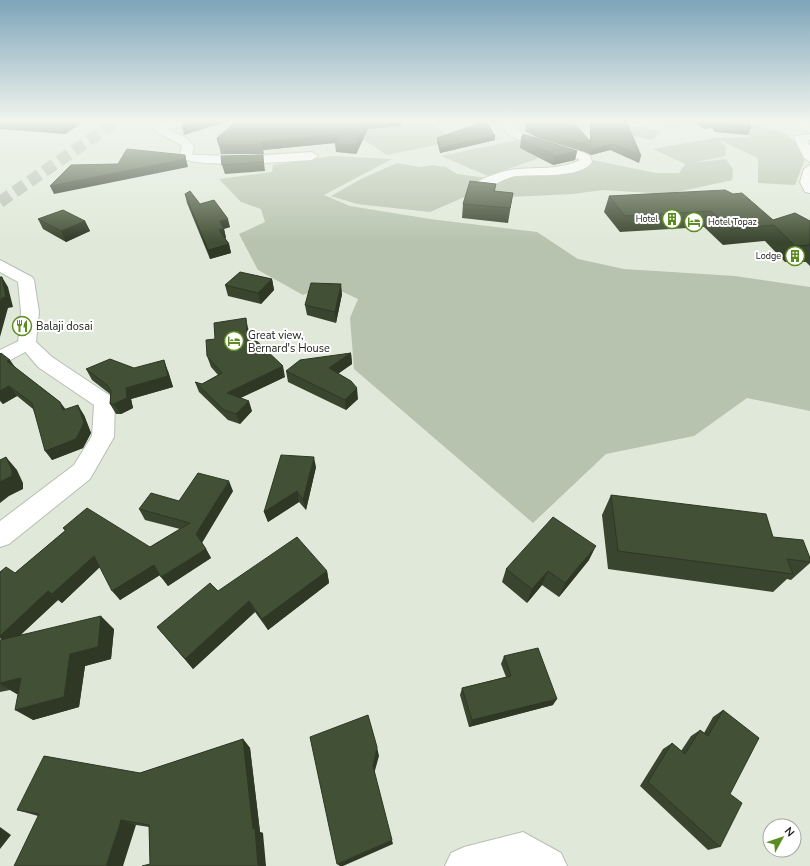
<svg xmlns="http://www.w3.org/2000/svg" width="810" height="866" font-family="'Nunito Sans',sans-serif">
  <style>
    .green { fill: #b7c3ae }
    .lines { fill: none; stroke-linecap: round; stroke-linejoin: round }
    .secondary-tunnel { stroke: #bac1b3; stroke-width: 12; stroke-dasharray: 12 6; stroke-linecap: butt }
    .street-casing { stroke: #b6bfb0; stroke-width: 2 }
    .secondary-casing { stroke: #b6bfb0; stroke-width: 2 }
    .street { fill: #fff; fill-rule: evenodd }
    .secondary { fill: #fff; fill-rule: evenodd }
    .wall { fill: #39452e }
    .shaded-wall { fill: #2e3825 }
    .building { fill: #425035; stroke: #2e3825 }
    .labels { text-anchor: middle; stroke-width: 4; stroke-linejoin: round; paint-order: stroke }
    .far-poi-label { font-size: 9px; fill: #20231d; stroke: #fff; text-anchor: end }
    .poi-label { font-size: 11px; fill: #20231d; stroke: #fff; text-anchor: start }
  </style>
  <rect width="100%" height="100%" fill="#e0e9d9"/>
  <path class="green" d="M415,120H425L456,141L387,155L361,138H332Z
    M665,120H706L705,123L661,129Z
    M741,121L785,133L807,153L795,185L758,183V158L717,139L726,146L725,156L692,163L726,159L733,169L732,180L668,194L603,190L572,194L506,197L469,195L430,212L357,204L331,196L361,179L397,163L421,167L432,165L446,167L457,174L487,178L550,175L582,168L583,158L656,173H679L685,164L653,149L715,138L750,137Z
    M621,125L662,131L652,140L616,132Z
    M519,140L554,153L488,176L441,156Z
    M332,156L392,159L324,195L350,206L430,219L537,232L578,259L624,269L735,276L810,287V411L747,398L694,436L606,454L533,523L354,369L350,318L358,299L328,285L303,295L258,270L239,234L265,222L261,209L241,202L219,179L272,172L273,165Z"/>
  <g class="lines">
    <path class="secondary-tunnel" d="M0,202L118,120"/>
    <g class="street-casing">
      <path id="street" d="M185,120H219L214,123L167,129L185,137L194,146L192,154L195,155L248,156L312,152L318,156L312,160C292,161 190,170 180,156L182,146L181,145L157,132L152,127L157,124Z
        M522,120L512,126L537,139L585,153L590,156L592,162C580,179 536,174 517,176C504,177 488,191 476,188L475,185L476,182C490,176 503,170 518,169C539,167 561,170 580,160C559,148 517,148 501,127L506,120Z
        M552,120H659L643,127L557,123Z
        M788,120H801L810,125V133Z
        M810,134V140L807,141L810,146V162L804,158L794,138L796,136Z
        M810,165V193L805,192L800,182L804,169Z
        M27,337L34,339L36,343L34,347L7,362L0,364V350Z"/>
    </g>
    <g class="secondary-casing">
      <path id="secondary" d="M0,260L32,277L34,280L39,312L36,342L52,357L112,397L115,402L114,437L90,479L9,544L0,547V521L74,465L92,436L94,405L38,367L18,343L21,312L18,282L0,272Z
        M523,832L561,853L567,866H445L451,853L464,847Z"/>
    </g>
    <use href="#street" class="street"/>
    <use href="#secondary" class="secondary"/>
  </g>
  <path class="wall" d="M0,120H86L65,134L0,129Z
    M591,120L641,156L639,163L610,150L591,155L585,152L538,138L525,131L526,125L590,140V126Z
    M688,120H748L751,128L748,135L714,132L712,127L705,129Z
    M401,126L368,129L356,154L336,152L335,144L336,143L263,150L264,154H221L217,138Z
    M495,136V140L440,153L437,142V138Z
    M521,139L577,151L575,160L553,165L520,148Z
    M263,155L265,171L225,174L222,165Z
    M496,184L495,191L513,193L508,223L462,218L463,204Z
    M185,194L200,204L230,227L224,229L226,238H225L229,244L231,253L210,259L187,203Z
    M609,196L773,220L810,221V266L806,262H785L765,241L723,245L704,227L620,232L604,212Z
    M38,219L85,221L90,231L66,242L43,229Z
    M272,279L274,290L261,304L228,296L225,285Z
    M342,294L336,323L307,315L305,305Z
    M248,328L249,333L285,377L240,398L252,411L240,424L228,420L199,392L195,382L202,384L218,375L211,367L207,356L215,339Z
    M351,353L352,364L338,373L358,399L346,410L288,382L286,371Z
    M0,354L16,368L60,402L65,410L84,415L91,433L83,448L52,460L33,409L17,396L3,404L0,401Z
    M134,368L168,371L173,387L131,399L133,408L121,414H116L110,404V394L92,380L86,369Z
    M316,467L306,510L299,502L268,522L264,512Z
    M233,491L202,543L206,549L211,558L168,586L160,575L120,600L100,567L62,603L58,600L20,635L114,629L111,659L85,666L79,707L33,720L18,694H17L10,690L0,692V640H3L0,638L15,573L65,531L63,528L150,547L180,529L145,520L139,509L179,501Z
    M611,495L773,537L810,558V563L791,580L787,579L773,592L608,569L602,515Z
    M589,560L559,597L542,585L527,603L502,582L506,569Z
    M327,571L329,583L268,630L255,612L193,669L157,627L218,591Z
    M504,656L553,705L469,727L460,695L462,688L506,677L501,664Z
    M723,710L730,794L720,847L708,850L640,786L663,749L672,743L681,751L691,736L700,730L704,733L713,717Z
    M243,739L250,748L260,832L263,833L150,864L149,827L136,825L38,816L17,810L140,773Z"/>
  <path class="shaded-wall" d="M70,120H86L65,134L61,126Z
    M203,120H232L184,135L182,127Z
    M373,120H401V126L368,129L356,154L355,145L368,121Z
    M711,120H714L712,127L705,129L707,122Z
    M341,134L342,142L263,150L264,154L262,142Z
    M495,136V140L440,153V148Z
    M612,144L610,150L591,155L593,149Z
    M577,151L575,160L553,165L555,156Z
    M185,155L188,167L54,194L50,186Z
    M228,219L230,227L222,229L220,221Z
    M85,221L90,231L66,242L61,231Z
    M224,229L226,238L221,239L219,230Z
    M229,244L231,253L210,259L208,250Z
    M2,277L8,287L13,307L8,308L0,337V304Z
    M272,279L274,290L261,304L258,293Z
    M341,284L342,294L336,323L335,312Z
    M246,318L248,328L250,342L247,332Z
    M351,353L352,364L331,379L329,368Z
    M10,360L17,370L7,361Z
    M164,360L168,371L173,387L131,399L133,408L121,414L114,404L126,388Z
    M283,366L285,377L230,403L227,393Z
    M9,386L17,396L3,404L0,400V391Z
    M357,388L358,399L346,410L345,400Z
    M249,401L252,411L240,424L236,414Z
    M60,402L67,411L63,410Z
    M78,405L84,415L91,433L83,448L52,460L45,451Z
    M6,457L17,470L23,483V489L9,496L0,503V482Z
    M314,457L316,467L306,510L303,500Z
    M229,481L233,491L201,544L196,534Z
    M297,491L299,502L268,522L264,512Z
    M596,546L589,560L559,597L565,583Z
    M206,549L211,558L168,586L161,577Z
    M94,556L102,565L62,603L52,594Z
    M154,565L160,575L120,600L112,591Z
    M327,571L329,583L268,630L262,619Z
    M548,571L542,585L527,603L532,589Z
    M48,591L58,600L10,645L0,638V636Z
    M249,601L255,612L193,669L185,659Z
    M101,616L114,629L111,659L85,666L79,707L33,720L15,710L70,654Z
    M21,678L38,689L17,694L0,684V683Z
    M557,699L553,705L469,727L472,720Z
    M243,739L250,748L260,832L263,833L266,866H258L253,829Z
    M377,747L379,756L374,774L373,766Z
    M121,820L136,825L123,866H106Z
    M0,827L11,835L0,849Z
    M392,840L393,844L343,866H340L337,864Z"/>
  <path class="building" d="M0,120H70L61,126Z
    M184,120H203L182,127Z
    M238,120H373L368,121L355,145L335,144L341,134L262,142V145H219L217,138Z
    M528,120H571L591,142V120L626,121L641,156L612,144L593,149L587,145L539,131L526,125Z
    M715,120H748L751,128L717,125Z
    M486,121L495,136L440,148L437,138Z
    M523,134L577,151L555,156L521,139Z
    M127,149L185,155V159L50,186L71,165L118,164Z
    M263,155V162L222,165L221,156Z
    M470,181L496,184L494,191L513,193L510,208L463,204Z
    M725,190L733,194L742,193L773,220L795,213L810,221V245L795,246L774,225L731,229L711,211L625,216L609,196Z
    M190,191L200,204L214,200L228,219L220,221L224,229L219,230L229,244L208,250L185,194Z
    M63,210L85,221L61,231L38,219Z
    M240,272L272,279L258,293L225,285Z
    M0,277H2L6,297L2,298L0,304Z
    M311,283L341,284L335,312L305,305Z
    M246,318L247,332L283,366L227,393L249,401L236,414L224,410L195,382L202,384L222,373L207,356L206,340L215,339L214,323Z
    M1,353L10,360L7,361L60,402L63,410L78,405L84,423L76,439L45,451L32,403L9,386L0,391V354Z
    M351,353L329,368L351,381L357,388L345,400L286,371L300,360Z
    M110,359L134,368L164,360L168,376L126,388L127,398L114,404H110L111,391L107,385L86,369Z
    M281,455L314,457L303,500L297,491L264,512Z
    M6,457L12,470V476L0,482V460Z
    M198,473L229,481L196,534L206,549L161,577L154,565L112,591L94,556L52,594L48,591L0,636V572L6,567L15,573L66,530L63,528L87,508L150,547L190,523L139,509L151,493L179,501Z
    M611,495L766,514L773,537L803,540L810,558V562L787,559L793,574L618,551Z
    M553,517L596,546L565,583L548,571L532,589L506,569Z
    M297,537L327,571L262,619L249,601L185,659L157,627L210,583L218,591Z
    M101,616L98,647L70,654L64,697L15,710L21,678L0,683V640Z
    M538,648L557,699L472,720L462,688L511,676L504,656Z
    M723,710L759,738L730,794L742,803L720,847L648,782L672,743L685,754L700,730L708,736Z
    M368,715L377,747L373,766L392,840L337,864L310,737Z
    M243,739L253,829L255,828L258,866H142L150,864L149,825L121,820L106,866H14L39,814L17,810L44,756L140,773Z"/>
  <linearGradient id="sky" x2="0" y2="1"><stop stop-color="#7ea5b9"/><stop offset="0.5" stop-color="#f1f5ee"/><stop offset="1" stop-color="#f1f5ee" stop-opacity="0"/></linearGradient>
  <rect width="810" height="242" fill="url(#sky)"/>
  <defs>
    <g id="building-ring" transform="scale(1)"><circle r="9.5" fill="#fff" stroke="#5c8c21" stroke-width="1.5"/><path d="M-4-6H4V6H1V3H-1V6H-4ZM-2.5-4.3h1.7v1.8h-1.7ZM.8-4.3h1.7v1.8H.8ZM-2.5-1h1.7V.8h-1.7ZM.8-1h1.7V.8H.8Z" fill="#5c8c21"/></g>
    <g id="hotel-ring" transform="scale(1)"><circle r="9.5" fill="#fff" stroke="#5c8c21" stroke-width="1.5"/><path d="M-6-4.5h1.5V1H6V5H4.5V3h-9V5H-6ZM-4 0a1.8 1.8 0 1 1 3.6 0ZM.5 0V-2.5h3Q6-2.5 6 0Z" fill="#5c8c21"/></g>
    <g id="restaurant-ring" transform="scale(1)"><circle r="9.5" fill="#fff" stroke="#5c8c21" stroke-width="1.5"/><path d="M-5-6h1v4h1v-4h1v4h1v-4h1v5L-1.5 .5V6h-2V.5L-5-1ZM5-6V6H3V1.5H1.5Q1.5-4 5-6Z" fill="#5c8c21"/></g>
  </defs>
  <g fill-rule="evenodd">
    <use href="#building-ring" x="672" y="219"/>
    <use href="#hotel-ring" x="694" y="222"/>
    <use href="#building-ring" x="795" y="256"/>
    <use href="#restaurant-ring" x="22" y="326"/>
    <use href="#hotel-ring" x="234" y="341"/>
  </g>
  <g class="labels">
    <g class="far-poi-label">
      <text x="658" y="222">Hotel</text>
      <text x="708" y="225" text-anchor="start">Hotel Topaz</text>
      <text x="781" y="259">Lodge</text>
    </g>
    <g class="poi-label">
      <text x="36" y="330">Balaji dosai</text>
      <text x="248" y="339">Great view,<tspan x="248" dy="13">Bernard's House</tspan></text>
    </g>
  </g>
  <g transform="translate(782 838) rotate(50)"><circle r="19" fill="#ffffff" stroke="#a6a7a5"/>
  <path d="M0-3L7 15L0 10L-7 15Z" fill="#5c8c21"/>
  <text y="-6" font-size="11" font-weight="bold" text-anchor="middle" fill="#20231d">N</text>
  </g>
</svg>
